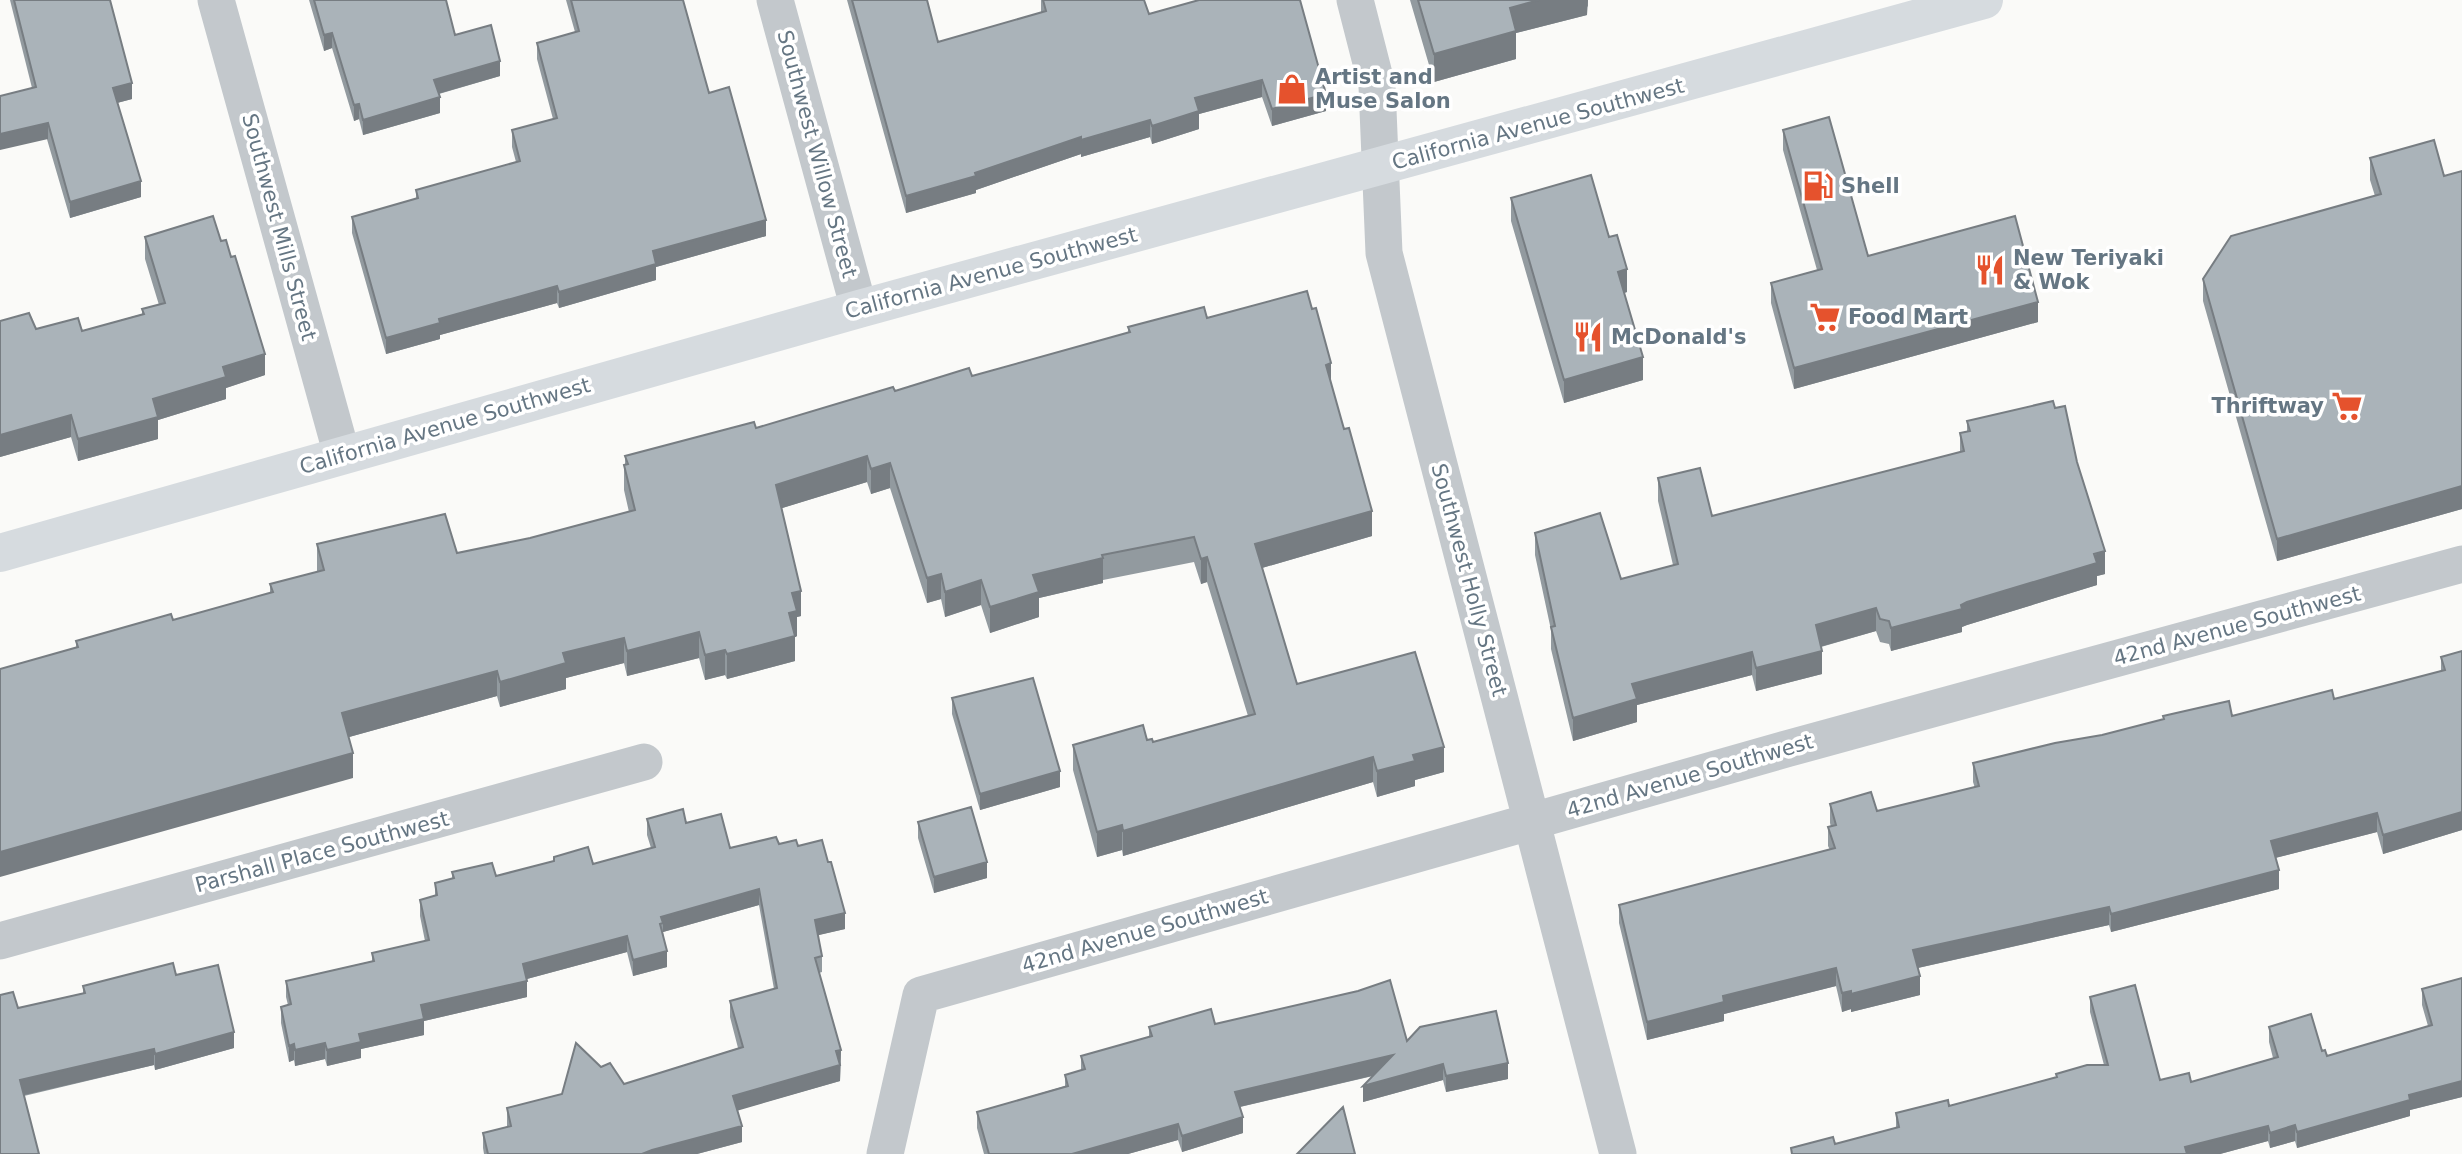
<svg xmlns="http://www.w3.org/2000/svg" width="2462" height="1154" font-family="'DejaVu Sans',sans-serif">
  <style>
    .lines { fill: none; stroke-linecap: round; stroke-linejoin: round }
    .street { stroke: #c3c8cc; stroke-width: 37 }
    .secondary { stroke: #d6dbdf; stroke-width: 38 }
    .wall { fill: #929a9f }
    .shaded-wall { fill: #777d82 }
    .building { fill: #aab3b9; stroke: #777d82; stroke-width: 2 }
    .labels { text-anchor: middle; stroke-width: 7; stroke-linejoin: round; paint-order: stroke }
    .poi-label { font-size: 21px; font-weight: bold; fill: #657683; stroke: #fff; text-anchor: start }
    .street-label { font-size: 21px; fill: #657683; stroke: #fff }
  </style>
  <rect width="100%" height="100%" fill="#fafaf8"/>
  <g class="lines">
    <path class="street" d="M216,0L342,455
      M775,0L859,309
      M1355,0L1377,86L1384,253L1618,1154
      M0,941L644,762
      M885,1154L921,995L1786,749L2462,564"/>
    <path class="secondary" d="M0,553L859,309L1984,0"/>
  </g>
  <path class="wall" d="M10,0H110L132,99L117,103L141,197L70,218L32,88Z
    M309,0H446L455,35L500,76L439,94L440,113L363,135L359,119L354,121L332,48L324,51Z
    M566,0H683L709,93L766,236L656,267V280L559,308L557,303L440,335V339L386,354L352,233V217L416,199V190L516,162L512,147V130L553,119L537,59V43L575,32Z
    M847,0H927L938,42L1041,13V0H1144L1149,14L1326,111L1272,126L1262,97L1199,114V129L1152,144L1150,137L1081,157V154L976,190V193L906,213Z
    M1410,0H1588V6L1587,7V15L1516,33V59L1434,82Z
    M1783,130L1868,256L2038,322L1794,389L1771,303V283L1817,270L1783,150Z
    M2370,158L2444,176L2462,171V509L2277,561L2203,301V279L2375,196L2370,180Z
    M1511,198L1609,237L1627,292L1624,293L1643,380L1564,403L1511,221Z
    M145,237L265,375L226,388V399L158,420V439L78,461L71,437L0,457V321L36,329L82,331L142,314V309L159,305L145,259Z
    M1207,318L1331,383L1372,536L1262,568L1297,684L1444,772L1415,780V786L1377,797L1373,782L1123,856L1122,850L1097,857L1073,770V745L1147,740L1153,742L1248,716L1207,582L1201,584L1194,562L1103,580V583L1039,598V617L990,633L981,605L945,617L941,599L927,603L890,488L871,494L867,482L782,508L801,616L797,617V636L795,637V661L727,679L725,675L705,680L699,658L627,676L624,663L566,678V689L500,707L497,696L349,737L353,778L76,647V641L173,620L270,593V584L317,572V544L457,553L530,538L629,512L624,490V465L625,464V456L756,428L895,391L972,376L1128,333V327Z
    M2055,408L2077,462L2105,574L2097,576V585L1967,625L1962,627V632L1891,651L1889,644L1880,642L1876,631L1821,647L1822,674L1756,691L1752,675L1637,705V722L1573,741L1551,649V630L1535,555V533L1621,579L1673,565L1658,501V478L1712,516L1960,452V433L1967,431V421Z
    M2462,651V830L2383,854L2377,832L2275,858L2279,889L2111,932L2109,925L1918,968L1920,995L1851,1012V1009L1842,1012L1836,986L1724,1014V1021L1647,1040L1619,923V905L1830,850L1828,846V827H1831L1830,823V804L1877,811L1975,788L1973,782V763L2232,716L2334,699L2441,671V657Z
    M952,698L1060,787L980,810L952,714Z
    M647,819L686,823L730,848L779,844L798,846L845,929L818,935L822,956V972L819,973L841,1050L840,1081L737,1110L742,1142L697,1154H484L483,1148V1133L507,1127V1108L562,1094L601,1067L624,1084L738,1048L730,1017V1001L774,989L759,905L663,932L667,967L633,976L627,952L527,979V997L424,1021V1035L361,1049V1058L327,1066L325,1059L295,1066L294,1060L289,1062L281,1023V1007L288,1005L286,997V981L372,961V953L425,941L420,916V900L435,896V883L452,879V872L496,876L593,864L651,848L647,835Z
    M918,822L987,878L934,893L918,838Z
    M176,975L234,1048L155,1070L154,1065L24,1096L0,1154L18,1008L83,993V986Z
    M2462,978V1097L2410,1110V1116L2297,1148L2295,1141L2270,1148L2268,1141L2220,1154H1791V1148L1835,1144L1896,1128V1113L1949,1106L2056,1077V1074L2104,1065L2090,1012V997L2160,1080L2191,1082L2273,1058L2269,1042V1027L2322,1051L2327,1056L2428,1026L2422,1005V989Z
    M1215,1024L1407,1041L1508,1079L1446,1092L1443,1080L1363,1102L1373,1076L1240,1107L1243,1133L1182,1152L1178,1140L1128,1154H984L977,1128V1112L1065,1086V1075L1081,1070V1056L1149,1037V1027Z"/>
  <path class="shaded-wall" d="M1539,0H1588L1587,15L1516,33V59L1434,82V54L1510,8Z
    M332,33V48L324,51V35Z
    M500,61V76L434,95V80Z
    M1262,80V97L1199,114V129L1152,144V126L1195,98Z
    M132,83V99L113,104V88Z
    M1326,94V111L1272,126V109Z
    M440,97V113L363,135V120Z
    M359,104V119L354,121V105Z
    M1150,120V137L1081,157V140Z
    M48,123V139L0,150V134Z
    M1081,137V154L976,190V193L906,213V196Z
    M141,181V197L70,218V202Z
    M766,220V236L656,267V280L559,308V292L653,251Z
    M1627,269V292L1618,295V272Z
    M557,286V303L440,335V339L386,354V338L439,319Z
    M2038,302V322L1794,389V368Z
    M265,354V375L226,388V399L158,420V439L78,461V439L153,399L223,367Z
    M1643,357V380L1564,403V380Z
    M1331,363V388L1326,365Z
    M71,415V437L0,457V435Z
    M867,456V482L776,510V485Z
    M890,463V488L871,494V469Z
    M2462,486V509L2277,561V539Z
    M1372,511V536L1255,570V544Z
    M2105,551V574L2097,576V585L1967,625L1962,627V632L1891,651V628L1961,605Z
    M1207,557V582L1201,584V559Z
    M1103,558V583L1039,598V617L990,633V607L1033,575Z
    M941,574V599L927,603V578Z
    M981,580V605L945,617V592Z
    M801,591V616L797,617V636L795,637V661L727,679V654L789,613L792,593Z
    M1876,608V631L1816,648V625Z
    M699,632V658L627,676V651Z
    M624,638V663L566,678V689L500,707V682L563,653Z
    M725,650V675L705,680V655Z
    M1822,651V674L1756,691V668Z
    M1752,652V675L1637,705V722L1573,741V718L1632,684Z
    M497,671V696L342,739V713Z
    M1444,747V772L1415,780V786L1377,797V771L1413,755Z
    M353,753V778L0,877V852Z
    M1373,757V782L1123,856V831Z
    M1060,771V787L980,810V794Z
    M2462,812V830L2383,854V835Z
    M2377,813V832L2271,859V841Z
    M1122,825V850L1097,857V832Z
    M987,862V878L934,893V877Z
    M2279,870V889L2111,932V914Z
    M759,889V905L663,932V923L661,917Z
    M2109,907V925L1913,969V950Z
    M845,913V929L815,936V920Z
    M627,936V952L523,980V964Z
    M667,951V967L633,976V960Z
    M1836,968V986L1724,1014V1021L1647,1040V1022L1723,996Z
    M1920,976V995L1851,1012V994Z
    M527,981V997L424,1021V1035L361,1049V1058L327,1066V1050L421,1005Z
    M1851,991V1009L1842,1012V993Z
    M234,1032V1048L155,1070V1054Z
    M325,1043V1059L295,1066V1050Z
    M294,1044V1060L289,1062V1046Z
    M154,1049V1065L20,1096V1080Z
    M841,1050L840,1081L733,1112V1096Z
    M1393,1055V1071L1235,1108V1092Z
    M1508,1063V1079L1446,1092V1076Z
    M1443,1064V1080L1363,1102V1086Z
    M2462,1081V1097L2410,1110V1116L2297,1148V1132L2409,1095Z
    M1243,1117V1133L1182,1152V1136Z
    M1178,1124V1140L1128,1154H1072Z
    M2295,1125V1141L2270,1148V1133Z
    M742,1126V1142L697,1154H642L652,1150Z
    M2268,1126V1141L2220,1154H2185V1147Z"/>
  <path class="building" d="M14,0H110L132,83L113,88L141,181L70,202L48,123L0,134V96L36,87Z
    M314,0H446L455,35L491,25L500,61L434,80L440,97L363,120L359,104L354,105L332,33L324,35Z
    M571,0H683L709,93L729,87L766,220L653,251L656,264L559,292L557,286L439,319L440,323L386,338L352,217L418,198L416,190L520,161L512,130L557,118L537,43L579,31Z
    M852,0H927L938,42L1046,11L1043,0H1144L1149,14L1199,0H1300L1326,94L1272,109L1262,80L1195,98L1199,111L1152,126L1150,120L1081,140V137L975,173L976,176L906,196Z
    M1418,0H1539L1510,8L1516,31L1434,54Z
    M1829,117L1868,256L2015,216L2038,302L1794,368L1771,283L1822,269L1783,130Z
    M2434,140L2444,176L2462,171V486L2277,539L2203,279L2231,236L2381,194L2370,158Z
    M1591,175L1609,237L1617,235L1627,269L1618,272L1643,357L1564,380L1511,198Z
    M213,216L221,241L226,240L231,257L235,256L265,354L223,367L226,377L153,399L158,417L78,439L71,415L0,435V321L29,313L36,329L78,318L82,331L144,314L142,309L165,303L145,237Z
    M1307,291L1312,309L1316,308L1331,363L1326,365L1344,429L1349,428L1372,511L1255,544L1297,684L1415,652L1444,747L1413,755L1415,761L1377,771L1373,757L1123,831L1122,825L1097,832L1073,745L1143,725L1147,740L1152,739L1153,742L1255,714L1207,557L1201,559L1194,537L1102,555L1103,558L1033,575L1039,592L990,607L981,580L945,592L941,574L927,578L890,463L871,469L867,456L776,485L801,591L792,593L797,611L789,613L795,636L727,654L725,650L705,655L699,632L627,651L624,638L563,653L566,663L500,682L497,671L342,713L353,753L0,852V669L78,647L76,641L171,614L173,620L273,592L270,584L324,570L317,544L445,514L457,553L530,538L635,510L624,465L628,464L625,456L754,422L756,428L893,387L895,391L969,368L972,376L1130,332L1128,327L1204,307L1207,318Z
    M2053,401L2055,408L2065,406L2077,462L2105,551L2094,554L2097,563L1967,602L1961,605L1962,609L1891,628L1889,621L1880,619L1876,608L1816,625L1822,651L1756,668L1752,652L1632,684L1637,699L1573,718L1551,627L1555,626L1535,533L1600,513L1621,579L1678,564L1658,478L1700,468L1712,516L1964,451L1960,433L1970,431L1967,421Z
    M2462,651V812L2383,835L2377,813L2271,841L2279,870L2111,914L2109,907L1913,950L1920,976L1851,994V991L1842,993L1836,968L1723,996L1724,1002L1647,1022L1619,905L1835,848L1828,827L1836,825L1830,804L1871,792L1877,811L1979,786L1973,763L2055,743L2102,735L2164,719L2163,716L2229,701L2232,716L2332,690L2334,699L2445,670L2441,657Z
    M1033,678L1060,771L980,794L952,698Z
    M971,807L987,862L934,877L918,822Z
    M683,809L686,823L721,814L730,848L776,837L779,844L796,840L798,846L822,840L828,862H831L845,913L815,920L822,956L815,958L841,1050L836,1051L840,1065L733,1096L742,1126L652,1150L642,1154H488L483,1133L511,1126L507,1108L562,1094L576,1043L601,1067L610,1063L624,1084L743,1047L730,1001L777,988L759,889L661,917L663,923L660,924L667,951L633,960L627,936L523,964L527,981L421,1005L424,1019L359,1034L361,1042L327,1050L325,1043L295,1050L294,1044L289,1046L281,1007L291,1004L286,981L374,961L372,953L429,940L420,900L437,895L435,883L454,878L452,872L492,863L496,876L554,861V857L588,847L593,864L655,847L647,819Z
    M173,963L176,975L218,965L234,1032L155,1054L154,1049L20,1080L39,1154H0V995L13,992L18,1008L85,993L83,986Z
    M2462,978V1081L2409,1095L2410,1100L2297,1132L2295,1125L2270,1133L2268,1126L2185,1147L2187,1154H1792L1791,1148L1833,1137L1835,1144L1899,1127L1896,1113L1948,1100L1949,1106L2057,1077L2056,1074L2087,1065H2108L2090,997L2135,985L2160,1080L2189,1073L2191,1082L2278,1057L2269,1027L2311,1014L2322,1051L2325,1050L2327,1056L2432,1025L2422,989Z
    M1390,980L1407,1041L1420,1027L1496,1011L1508,1063L1446,1076L1443,1064L1363,1086L1393,1055L1235,1092L1243,1117L1182,1136L1178,1124L1072,1154H989L977,1112L1068,1086L1065,1075L1085,1069L1081,1056L1152,1036L1149,1027L1211,1009L1215,1024L1358,991Z
    M1343,1107L1355,1154H1297Z"/>
  <defs>
    <g id="shop-bare" transform="scale(2.415)"><path d="M-5-2.5h2.3a2.7 3.5 0 0 1 5.4 0H5L5.5 6h-11ZM-1.5-2.5h3a1.5 2.3 0 0 0-3 0Z" fill="#e5522d" stroke="#fff" stroke-width="2.5" paint-order="stroke"/></g>
    <g id="fuel-bare" transform="scale(2.415)"><path d="M-5.5-6h7V0h2V4h1.3V-2.5L3-4.5l.8-.8L6-3V5H2.5V1h-1V6h-7ZM-4.2-4.7v3.2H.2V-4.7Z" fill="#e5522d" stroke="#fff" stroke-width="2.5" paint-order="stroke"/></g>
    <g id="restaurant-bare" transform="scale(2.415)"><path d="M-5-6h1v4h1v-4h1v4h1v-4h1v5L-1.5 .5V6h-2V.5L-5-1ZM5-6V6H3V1.5H1.5Q1.5-4 5-6Z" fill="#e5522d" stroke="#fff" stroke-width="2.5" paint-order="stroke"/></g>
    <g id="supermarket-bare" transform="scale(2.415)"><path d="M-6-5.5h2.5l.6 2H6L4.5 2H-2.5L-4.4-4H-6ZM-1.5 3.2a1.3 1.3 0 1 0 .1 0ZM3 3.2a1.3 1.3 0 1 0 .1 0Z" fill="#e5522d" stroke="#fff" stroke-width="2.5" paint-order="stroke"/></g>
  </defs>
  <g fill-rule="evenodd">
    <use href="#shop-bare" x="1292" y="89"/>
    <use href="#fuel-bare" x="1818" y="186"/>
    <use href="#restaurant-bare" x="1990" y="270"/>
    <use href="#supermarket-bare" x="1825" y="317"/>
    <use href="#restaurant-bare" x="1588" y="337"/>
    <use href="#supermarket-bare" x="2347" y="406"/>
  </g>
  <g class="labels">
    <g class="poi-label">
      <text x="1315" y="84">Artist and<tspan x="1315" dy="24">Muse Salon</tspan></text>
      <text x="1841" y="193">Shell</text>
      <text x="2013" y="265">New Teriyaki<tspan x="2013" dy="24">&amp; Wok</tspan></text>
      <text x="1848" y="324">Food Mart</text>
      <text x="1611" y="344">McDonald's</text>
      <text x="2324" y="413" text-anchor="end">Thriftway</text>
    </g>
    <g class="street-label">
      <text transform="translate(1538 124) rotate(-15)" y="7">California Avenue Southwest</text>
      <text transform="translate(817 154) rotate(75)" y="7">Southwest Willow Street</text>
      <text transform="translate(279 227) rotate(75)" y="7">Southwest Mills Street</text>
      <text transform="translate(991 273) rotate(-15)" y="7">California Avenue Southwest</text>
      <text transform="translate(445 426) rotate(-16)" y="7">California Avenue Southwest</text>
      <text transform="translate(1469 580) rotate(75)" y="7">Southwest Holly Street</text>
      <text transform="translate(2237 626) rotate(-15)" y="7">42nd Avenue Southwest</text>
      <text transform="translate(1690 776) rotate(-16)" y="7">42nd Avenue Southwest</text>
      <text transform="translate(322 852) rotate(-15)" y="7">Parshall Place Southwest</text>
      <text transform="translate(1145 931) rotate(-16)" y="7">42nd Avenue Southwest</text>
    </g>
  </g>
</svg>
